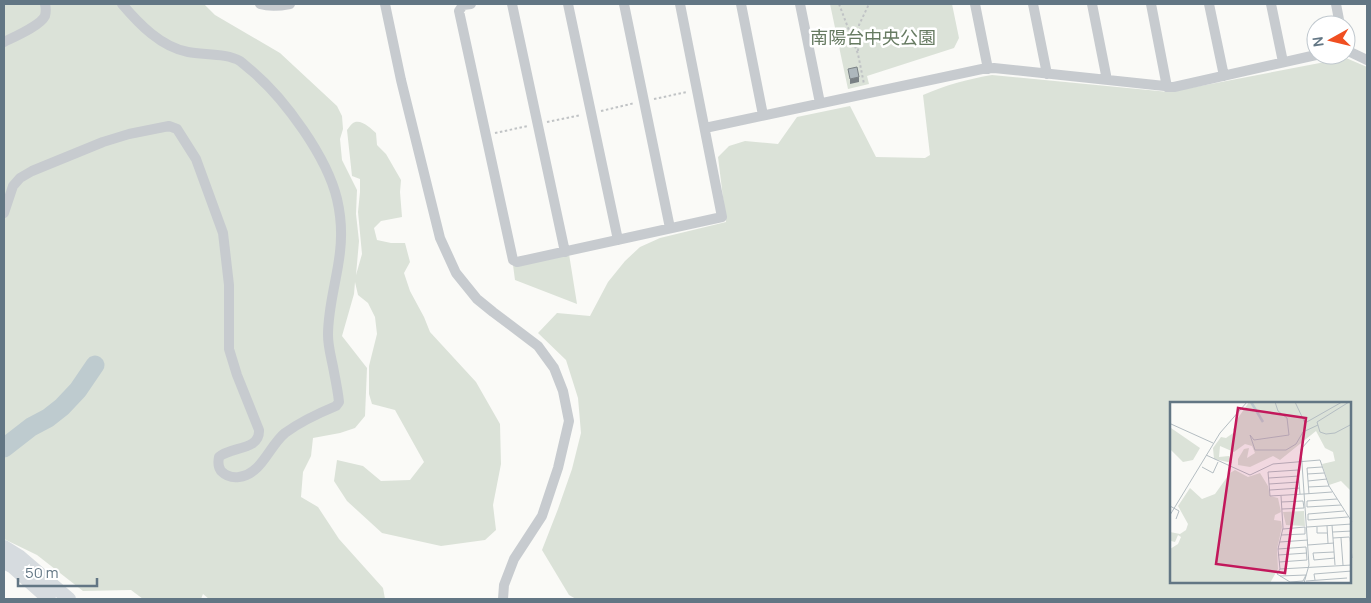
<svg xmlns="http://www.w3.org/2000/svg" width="1371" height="603" font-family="Manrope,'Noto Sans JP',sans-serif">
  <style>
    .green { fill: #dbe2d8; fill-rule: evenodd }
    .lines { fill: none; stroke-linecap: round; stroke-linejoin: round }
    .river { stroke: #becbcf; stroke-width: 19 }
    .path { stroke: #c0c3c5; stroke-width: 2; stroke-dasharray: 2.5 2.5; stroke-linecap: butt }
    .minor { stroke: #c7cbcf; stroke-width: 10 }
    .major { stroke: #d6dbdf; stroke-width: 14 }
    .shaded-wall { fill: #798084 }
    .building { fill: #adb7bc; stroke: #798084 }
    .labels { text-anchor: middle; stroke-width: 5; stroke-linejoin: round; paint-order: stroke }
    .park-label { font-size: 18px; fill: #677b62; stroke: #fff }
    .inset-river { fill: none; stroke: #becbcf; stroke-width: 2.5 }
    .inset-road { fill: none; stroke: #b4bdc2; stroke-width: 1 }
    .view { fill: #c2185b; fill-opacity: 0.15; stroke: #c2185b; stroke-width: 2.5 }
    .inset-edge { fill: none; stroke: #627684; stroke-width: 2.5 }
  </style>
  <rect width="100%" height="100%" fill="#fafaf7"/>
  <path class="green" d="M4,4H204L215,15L280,53L337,106L342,116L343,129L340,139L342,160L357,190L356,214L359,241L356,275L362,254L358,212L360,192V179L352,176L347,130C349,128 350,125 353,123C360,118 371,128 376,133L377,145L386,154L401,180L400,192L402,217L381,221L374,228L377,240L391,243H405L410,262L404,273L410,291L424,317L430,332L476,382L500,424L501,464L493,505L496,530L485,540L441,546L382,533L347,501L334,481L337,460L363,466L381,481L410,480L424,462L395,410L372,404L369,394V366L377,334L375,317L368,303L358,295L355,282L354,294L342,336L367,368L365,416L355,428L340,433L313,438L311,456L303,472L301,497L318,507L339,539L383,588L385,599H209L203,594L201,599H143L131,590L83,591L37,555L4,539Z
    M830,4H952L959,38L954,48L867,76L869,84L848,89Z
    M1346,58L1367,67V599H576L569,595L542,550L558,509L572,469L581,433L578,398L566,360L538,333L557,313L590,316L608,282L625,261L640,247L660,238L726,222L718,157L729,146L745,141L778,144L797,117L850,106L876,157L925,158L930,155L923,95C946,85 968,79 992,75L1169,92ZM1171,403H1350V582H1171Z
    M569,254L577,304L515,280L513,265Z"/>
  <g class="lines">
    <path class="river" d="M4,448L31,427L48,418L62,407L78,390L95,365"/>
    <path class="path" d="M839,4L858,54L864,84
      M858,51L859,25L869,4
      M654,99L687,92
      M601,111L635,103
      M547,122L581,115
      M495,133L528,126"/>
    <path class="minor" d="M260,4C270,7 280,6 290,4
      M385,4L401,80L440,238L456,273L477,299L493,312L538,346L554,368L563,391L569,421L558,468L542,516L514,559L504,585L503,599
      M471,4L463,5L459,11L513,260L517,262L722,217L680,4
      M512,4L565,252
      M568,4L618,240
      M624,4L670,228
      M741,4L763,115
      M800,4L820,103
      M975,4L988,69
      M1033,4L1047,74
      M1092,4L1107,80
      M1151,4L1167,87
      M1209,4L1224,76
      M1271,4L1283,62
      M1336,4L1340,25
      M4,42C14,37 40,26 45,16C46,12 46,8 45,4
      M1346,50L1367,60
      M705,128L982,69L994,68L1174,87L1316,55
      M4,213L13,186L20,178L32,171L103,142L129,134L169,126L177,129L196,159L223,233L229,285V349L237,375L259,430C260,451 231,446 219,457C218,462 218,467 221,471C226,476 232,478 239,477C262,474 269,446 285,433C300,422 319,413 336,406L339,402C338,392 336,382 334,372C332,360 328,348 328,335C328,306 337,280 340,252C342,235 341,216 337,199C327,157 285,99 252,71C248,68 244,64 240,61C227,53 204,55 188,52C161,47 139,24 122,4"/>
    <path class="major" d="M4,547L20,557L69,599
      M4,562L13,567L49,599"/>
  </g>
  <path class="shaded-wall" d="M859,77V82L850,84V79Z"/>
  <path class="building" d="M857,67L859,77L850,79L848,69Z"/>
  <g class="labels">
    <g class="park-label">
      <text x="873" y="44">南陽台中央公園</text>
    </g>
  </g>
  <g transform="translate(1170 402)">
    <rect width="181" height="181" fill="#fafaf7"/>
    <path d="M79,0H181V89L171,79L159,83L152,62L165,59L163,50L155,46L146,29L110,58L103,54L80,65L68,63V57L74,47L79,46L77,56L85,51L82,44L75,42L64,50L50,44L49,55L59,54L62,61L44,57L43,46L51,35L56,36L66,29L63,28L68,16ZM1,26L30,46L23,58L13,60L0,47ZM65,68L78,75L90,71L98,84L100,94L108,96L111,110L105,113L104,118L111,119L112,125L107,147L108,167L100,181H0V147L8,142L11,135L8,133L5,140L1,139L0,142V130L10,132L16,128L18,122L8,104L20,86L32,97L45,92L60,71ZM134,109L135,124L116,123L113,110Z" fill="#dbe2d8"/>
    <path class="inset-river" d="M81,0L93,20"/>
    <path class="inset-road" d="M105,0L108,9L117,16L119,33L84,38L80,33L85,48H116L126,42L133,30L148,23M125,0L135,21L172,0M179,0L147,20L150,30L156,32L165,31L182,22M1,22L43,41M36,53L80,73L103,62L150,58L159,84L182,120M32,65L43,71L48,60M137,72L154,71M99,76L129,74M138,79L157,77M99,82L129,80M138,85L159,84M100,88L130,86M130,92L128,68L98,70L100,94L134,92L162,90M139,92L137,66L152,65M111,94L113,126L108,147L110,167L182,163M167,97L137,99V105L171,103M111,100L133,99L134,106L112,107M0,104L9,109L6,117M174,109L138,112V118L178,115M0,113L50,31L77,0M162,123L165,163M157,124L158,141M137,125L182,122M147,125V131H157M163,130L182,129M111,133L135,132V125L113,127M180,135L182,156M163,136L179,135M171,136L173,163M110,140L138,138M138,143L164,141M108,147L136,145L137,158L109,160M143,151L144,158L165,156M143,151L164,150M108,153L137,151M110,167L107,172L120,180M110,174L136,173L133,179L120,180M145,178L144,172L182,169M136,179L177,176M134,181L139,163L131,47L140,37"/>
    <path class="view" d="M68,6L136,16L115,171L46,162Z"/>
    <rect width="181" height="181" class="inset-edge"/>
  </g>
  <rect width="1371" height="603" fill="none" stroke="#627684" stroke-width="10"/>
  <g transform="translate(1331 40) rotate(262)"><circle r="24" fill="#ffffff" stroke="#c0c8ce"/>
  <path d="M0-4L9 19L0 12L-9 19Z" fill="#f04f21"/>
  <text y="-8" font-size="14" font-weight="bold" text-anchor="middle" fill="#627684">N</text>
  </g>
  <path d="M18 578v8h79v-8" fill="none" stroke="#627684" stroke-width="2.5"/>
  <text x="25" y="578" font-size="15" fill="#627684" stroke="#ffffff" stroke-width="4" paint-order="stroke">50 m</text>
</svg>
